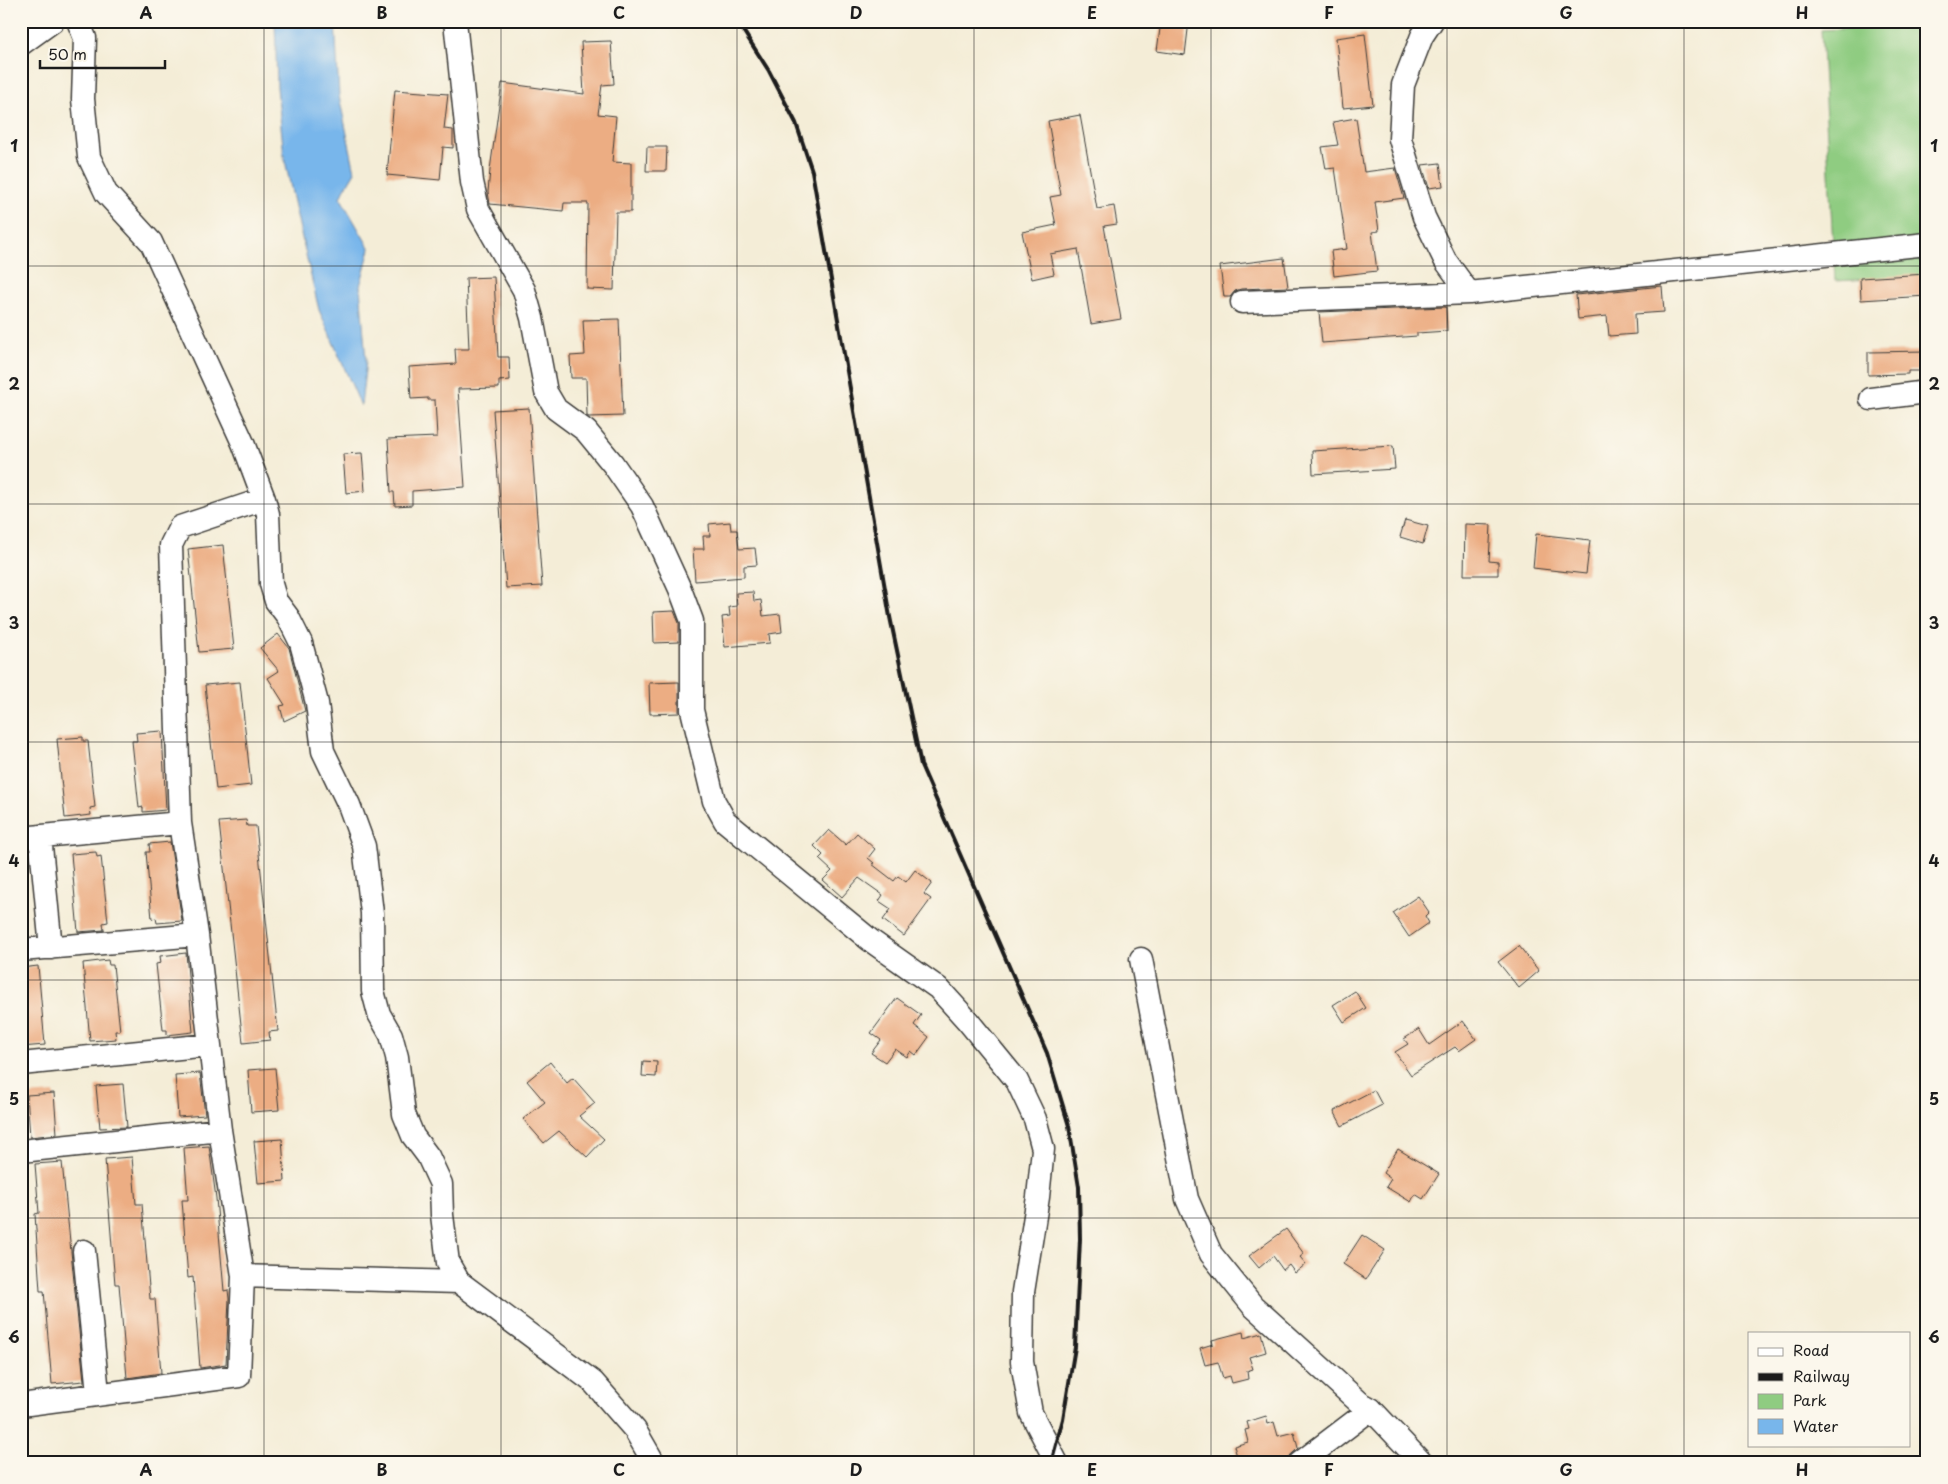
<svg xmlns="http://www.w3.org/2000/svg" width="1948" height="1484" font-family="'Playpen Sans',sans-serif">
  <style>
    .green { fill: #8fcc81; stroke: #56744e }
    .water { fill: #78b6eb; stroke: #4a6984 }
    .building { fill: #ecad83 }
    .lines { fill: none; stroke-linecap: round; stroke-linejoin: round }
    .minor-casing { stroke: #3c3b38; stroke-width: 25 }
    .minor { stroke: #fff; stroke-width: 22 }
    .rail { stroke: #1c1c1c; stroke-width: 4 }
    .grid { fill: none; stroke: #1c1c1c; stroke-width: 1; stroke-opacity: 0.55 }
    .neatline { fill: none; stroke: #1c1c1c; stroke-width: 2 }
    .grid-label { font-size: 16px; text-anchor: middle; font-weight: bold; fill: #1c1c1c }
  </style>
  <rect width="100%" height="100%" fill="#fbf7ec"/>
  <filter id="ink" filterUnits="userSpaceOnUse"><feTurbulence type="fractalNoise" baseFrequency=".02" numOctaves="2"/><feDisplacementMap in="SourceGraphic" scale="10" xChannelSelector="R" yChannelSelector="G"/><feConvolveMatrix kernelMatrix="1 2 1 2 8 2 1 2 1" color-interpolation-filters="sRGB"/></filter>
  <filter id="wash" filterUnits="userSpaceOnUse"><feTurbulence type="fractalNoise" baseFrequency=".0096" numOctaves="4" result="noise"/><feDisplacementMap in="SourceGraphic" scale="20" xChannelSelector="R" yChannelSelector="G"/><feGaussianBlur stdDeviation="1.12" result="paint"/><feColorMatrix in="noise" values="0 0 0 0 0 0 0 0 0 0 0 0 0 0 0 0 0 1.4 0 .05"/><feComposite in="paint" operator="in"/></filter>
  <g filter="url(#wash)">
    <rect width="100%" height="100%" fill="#f4edd7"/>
    <path class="green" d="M1927,24V276L1835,281L1821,30Z"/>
    <path class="water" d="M275,21H335L339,96L355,172L340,197L370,249L360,286L366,361L361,406L319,310L299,225L284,156L277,87Z"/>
    <g id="blocks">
      <path class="building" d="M1161,21H1189L1185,55L1157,51Z
        M1365,34L1373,105L1343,108L1336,38Z
        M611,41L614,84L602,85L598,114L616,116L612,162L631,163V212H616L614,290L587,289L588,203H564L563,211L490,204L488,192L490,170L502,83L584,94L581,42Z
        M395,90L448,94L444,129L453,130V148L443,147L440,180L387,175Z
        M1080,115L1097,209L1114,206L1117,224L1104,226L1121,319L1091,324L1078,249L1050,254L1054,274L1032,279L1022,232L1056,225L1050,197L1061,195L1048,121Z
        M1356,118L1364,172L1395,168L1404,198L1375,202L1379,231L1372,232L1377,271L1334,276L1331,251L1347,249L1335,168L1326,169L1322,147L1338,145L1333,122Z
        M647,147H667L666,171H646Z
        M1440,163L1443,186L1429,188L1422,165Z
        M1284,258L1288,287L1241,289L1235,291L1230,297H1224L1220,266Z
        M1927,274V296L1861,300L1860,278Z
        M494,277L498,357H509L510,380L499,381V388L458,389L465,487L412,491V505L395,506L394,492H391L388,439L437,437L435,400H428V398L411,399L409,367L456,364L455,349H469L466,278Z
        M1662,286L1664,312L1635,314L1636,334L1609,336L1607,316L1578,319L1576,295Z
        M1446,307L1447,331L1417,333V336L1322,343L1319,312Z
        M619,319L623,416L589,417L587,416L586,378H571L570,356L585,355L583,320Z
        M1927,351V371H1908V374L1868,375V352Z
        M529,408L542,586L506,588L493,410Z
        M1393,446L1395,469L1313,474L1312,451Z
        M362,453L365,491L346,493L343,454Z
        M1405,520L1428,526L1423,544L1400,537Z
        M730,522L731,530H737L739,549L755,548L757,565L744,566V577L695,581L693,549H704L703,536H710L709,524Z
        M1465,524L1491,525L1489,561L1498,562V575H1464Z
        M1536,534L1590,540L1586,574L1533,568Z
        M223,545L234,649L199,652L188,549Z
        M753,592L754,601L761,600L763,616L780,614L782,632L769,634L770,643L725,647L722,617L730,616L729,607L737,606L736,593Z
        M674,611L679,623V642L654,643L653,612Z
        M278,634L289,648L305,711L284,721L280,706L285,705L268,678L279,671L260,648Z
        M240,682L251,785L216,789L205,685Z
        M679,682V713L650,714L649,683Z
        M162,731L166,810L143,812V807L139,808L132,741H137L136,733Z
        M83,737V741H88L95,807L90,808L91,815L65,818L57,739Z
        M246,820L247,826H256L278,1031L269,1032L270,1040L243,1043L219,822Z
        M829,830L846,845L857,833L875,849L868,858L874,863L872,864L894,881L898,876L906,882L915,870L932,883L924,894L931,899L904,936L883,920L891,909L879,901L883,895L859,878L842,897L823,880L832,871L819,859L823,855L814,846Z
        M170,842L182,921L157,923L156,918L152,919L146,852H150L149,844Z
        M96,852L97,857L101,856L108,922L103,923L104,930L78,932L71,854Z
        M1418,896L1429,912L1425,916L1429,923L1409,937L1393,913Z
        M1519,946L1539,971L1519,988L1498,962Z
        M186,953L193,1032L167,1035V1030H163L156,964L161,963L160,956Z
        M108,960L109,965H113L120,1031H115L116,1039L90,1041L83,963Z
        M38,966L45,1045L21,1047V968Z
        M1355,991L1366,1008L1344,1022L1333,1005Z
        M897,998L921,1015L914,1025L929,1037L916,1055L911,1051L907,1057L895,1049L885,1062L871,1053L881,1040L871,1033Z
        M1463,1021L1476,1039L1459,1051L1455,1047L1411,1075L1395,1052L1408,1044L1404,1039L1419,1029L1429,1045Z
        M643,1061L657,1062L656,1077L642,1076Z
        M550,1062L567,1083L573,1078L595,1103L579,1116L604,1139L587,1157L559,1131L544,1143L523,1119L545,1102L527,1081Z
        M275,1068L279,1110L251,1112L248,1070Z
        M200,1073L205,1115L178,1117L175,1075Z
        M123,1084L127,1127L100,1128L96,1086Z
        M1374,1090L1382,1105L1342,1126L1334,1111Z
        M54,1093L57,1134L30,1137L27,1095Z
        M282,1139L285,1181L258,1183L254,1141Z
        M209,1146L216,1198L224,1291L228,1290L229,1299L226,1364L200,1368L193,1277L188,1278L182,1200H188L184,1148Z
        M1398,1149L1439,1174L1423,1199L1415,1194L1411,1202L1386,1187L1391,1179L1383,1173Z
        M132,1157L136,1204H142L150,1299H155L161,1373L127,1378L119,1284H115L105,1159Z
        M62,1162L84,1381L52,1384L44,1291H40L35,1214L39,1213L35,1164Z
        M1286,1229L1304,1254L1300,1257L1306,1264L1295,1273L1289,1265L1283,1270L1273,1256L1259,1268L1249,1256Z
        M1362,1235L1385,1250L1366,1279L1343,1264Z
        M1243,1332L1244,1338L1261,1333L1266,1352L1249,1357L1253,1369L1247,1371L1248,1379L1232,1383L1230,1376L1223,1378L1218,1362L1205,1365L1200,1348L1213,1344L1212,1340Z
        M1266,1416L1268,1424L1274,1422L1278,1436L1294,1432L1298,1448L1288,1459L1276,1463H1239L1234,1446L1248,1442L1245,1430L1249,1429L1247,1422Z"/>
    </g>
  </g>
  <g filter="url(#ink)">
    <use href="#blocks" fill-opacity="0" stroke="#3c3b38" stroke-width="1"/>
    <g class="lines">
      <g class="minor-casing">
        <path id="minor" d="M78,21L85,38L83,99L89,157L106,193L151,242L243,443L264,499L268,514L271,584L276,601L288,617L301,643L317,703L323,751L349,805L364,846L372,913L373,991L379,1014L391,1035L397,1057L404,1114L413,1136L428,1156L441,1184L442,1215L448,1263L459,1282L593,1382L635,1430L654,1463
          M455,21L472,182L478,209L524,290L532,318L546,392L556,409L586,431L613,464L642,506L680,589L692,621V710L714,801L725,821L870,940L938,988L967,1020L1017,1081L1035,1119L1043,1149L1038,1197L1023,1292L1022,1362L1031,1413L1057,1463
          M1432,21L1422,36L1403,85L1400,139L1424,217L1445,260L1469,293
          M21,44L53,21
          M1242,302L1469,293L1927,244
          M1871,399L1927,392
          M40,836L51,948
          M21,838L180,823
          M21,950L197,935
          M1141,959L1187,1199L1211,1254L1253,1306L1360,1403L1371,1409
          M21,1064L209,1045
          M21,1151L220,1130
          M84,1251L98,1393
          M243,1276L459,1282
          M21,1405L239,1376L243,1276L220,1130L197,935L180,823L171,545L180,527L264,499
          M1300,1463L1371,1409L1422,1463"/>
      </g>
      <use href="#minor" class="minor"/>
      <path class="rail" d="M737,21L769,71L796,123L812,171L890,617L921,765L1047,1053L1069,1126L1079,1187L1080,1239L1075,1347L1063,1419L1051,1463"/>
    </g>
  </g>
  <path class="grid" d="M264,21V1463M501,21V1463M737,21V1463M974,21V1463M1211,21V1463M1447,21V1463M1684,21V1463M21,266H1927M21,504H1927M21,742H1927M21,980H1927M21,1218H1927"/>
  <rect width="1948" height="1484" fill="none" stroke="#fbf7ec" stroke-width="55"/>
  <rect x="1748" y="1332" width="162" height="115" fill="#fbf7ec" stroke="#a29f99"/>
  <rect x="1758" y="1348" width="25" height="8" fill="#ffffff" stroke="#a29f99"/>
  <text x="1793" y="1356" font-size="15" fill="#1c1c1c">Road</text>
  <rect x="1758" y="1373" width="25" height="8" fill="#1c1c1c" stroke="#a29f99"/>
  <text x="1793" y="1382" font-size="15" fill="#1c1c1c">Railway</text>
  <rect x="1758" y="1394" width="25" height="15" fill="#8fcc81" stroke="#a29f99"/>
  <text x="1793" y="1406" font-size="15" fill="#1c1c1c">Park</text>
  <rect x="1758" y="1419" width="25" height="15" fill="#78b6eb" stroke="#a29f99"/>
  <text x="1793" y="1432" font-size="15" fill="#1c1c1c">Water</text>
  <path d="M40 60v8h125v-8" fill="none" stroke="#1c1c1c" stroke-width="2.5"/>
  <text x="48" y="60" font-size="15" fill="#1c1c1c" stroke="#fbf7ec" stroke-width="4" paint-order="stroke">50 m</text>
  <rect x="28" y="28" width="1892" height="1428" class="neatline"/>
  <g class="grid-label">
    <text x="146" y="19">A</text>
    <text x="382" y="19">B</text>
    <text x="619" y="19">C</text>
    <text x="856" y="19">D</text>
    <text x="1092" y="19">E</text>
    <text x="1329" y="19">F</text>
    <text x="1566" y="19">G</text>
    <text x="1802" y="19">H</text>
    <text x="14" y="152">1</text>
    <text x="1934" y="152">1</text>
    <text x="14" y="390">2</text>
    <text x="1934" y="390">2</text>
    <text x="14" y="629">3</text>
    <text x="1934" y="629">3</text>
    <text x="14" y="867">4</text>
    <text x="1934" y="867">4</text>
    <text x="14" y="1105">5</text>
    <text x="1934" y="1105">5</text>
    <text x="14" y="1343">6</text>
    <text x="1934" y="1343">6</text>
    <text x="146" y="1476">A</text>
    <text x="382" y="1476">B</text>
    <text x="619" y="1476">C</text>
    <text x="856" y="1476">D</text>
    <text x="1092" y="1476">E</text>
    <text x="1329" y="1476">F</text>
    <text x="1566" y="1476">G</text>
    <text x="1802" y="1476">H</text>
  </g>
</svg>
